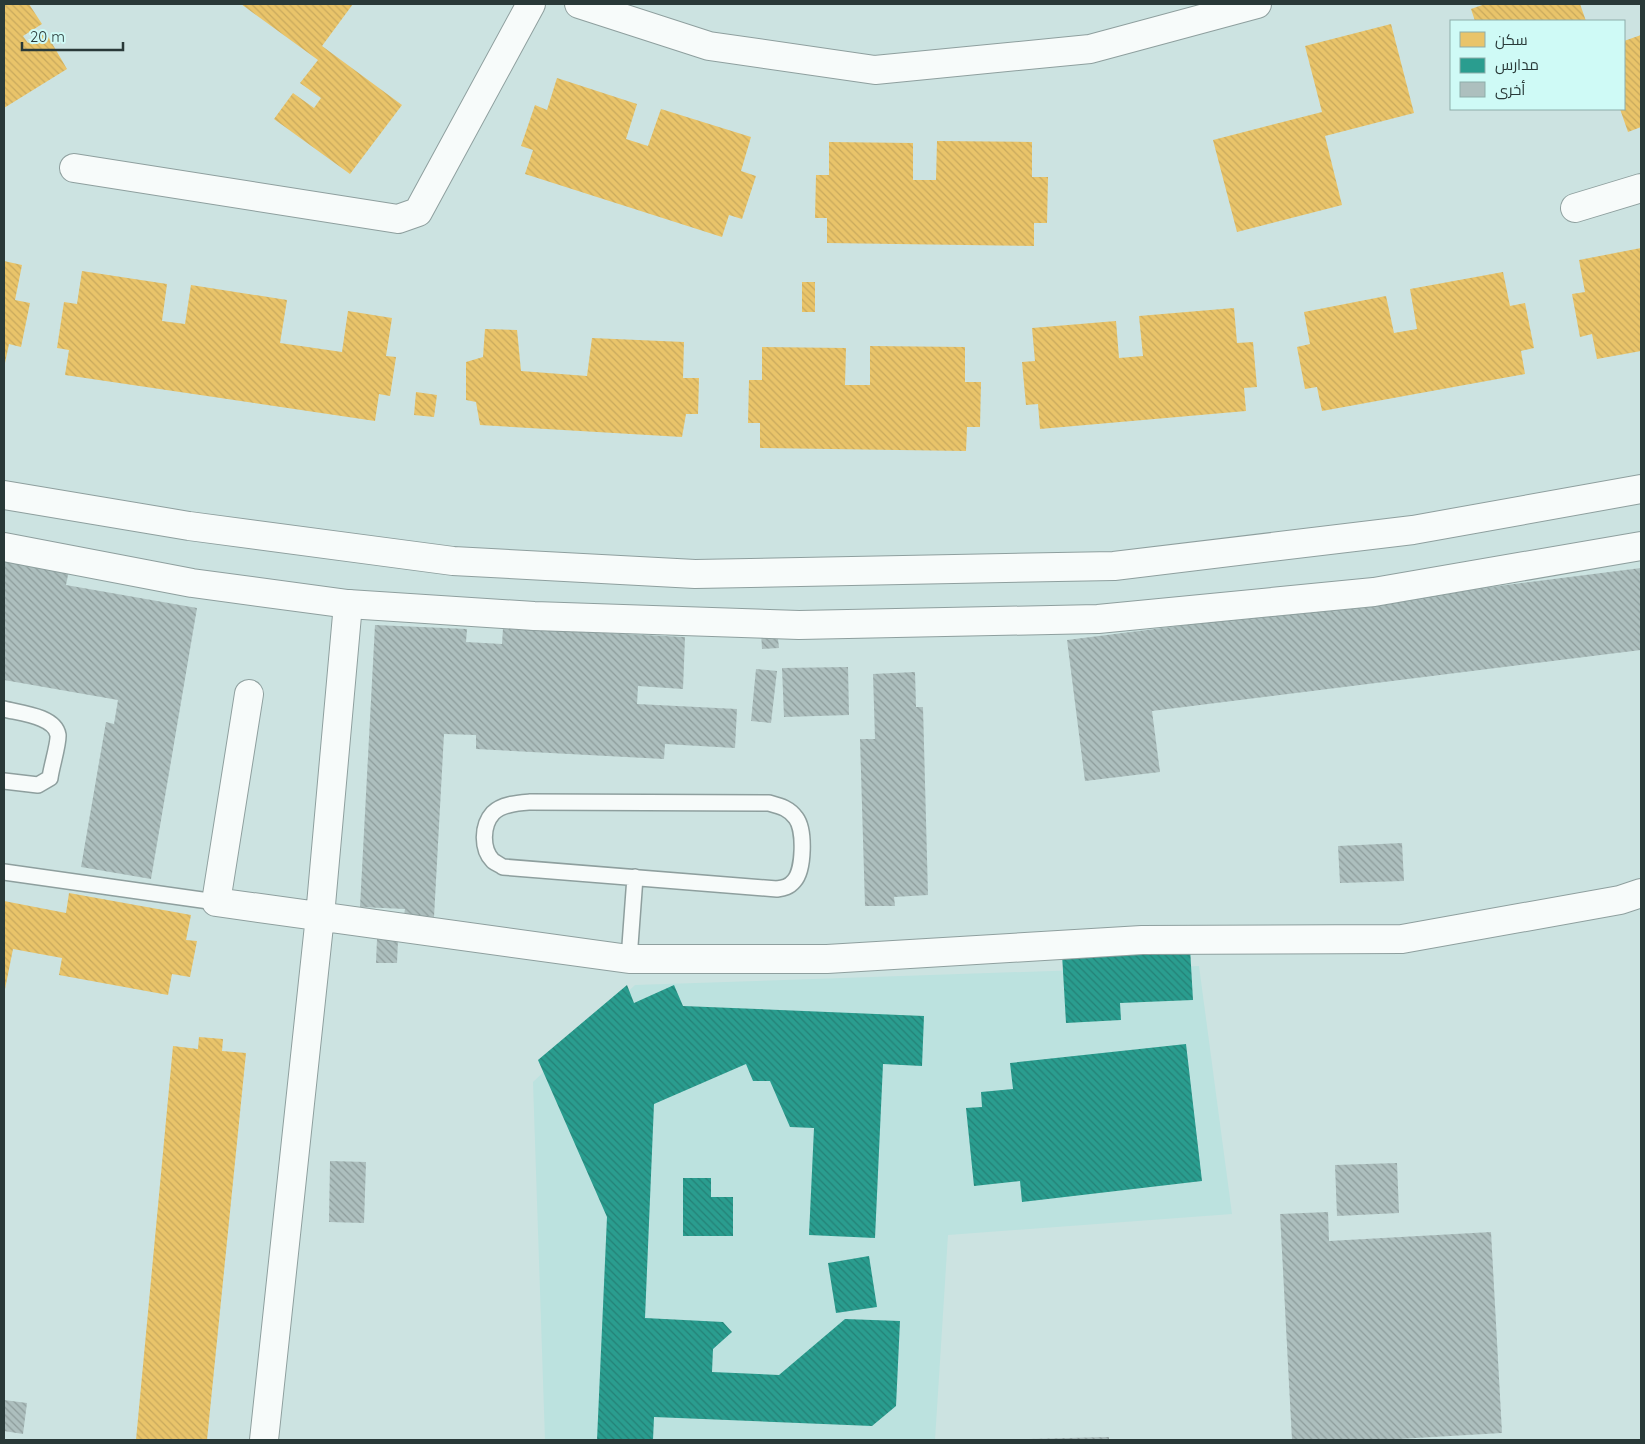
<svg xmlns="http://www.w3.org/2000/svg" width="1645" height="1444" font-family="Quicksand,Cairo,sans-serif">
  <style>
    .built { fill: #bce2df }
    .homes { fill: url(#homes-back-hatch) }
    .schools { fill: url(#schools-back-hatch) }
    .building { fill: url(#building-back-hatch) }
    .lines { fill: none; stroke-linecap: round; stroke-linejoin: round }
    .lane-casing { stroke: #8e9f9e; stroke-width: 18 }
    .street-casing { stroke: #8e9f9e; stroke-width: 30 }
    .secondary-casing { stroke: #8e9f9e; stroke-width: 30 }
    .lane { stroke: #f7fbfa; stroke-width: 15 }
    .street { stroke: #f7fbfa; stroke-width: 28 }
    .secondary { stroke: #f7fbfa; stroke-width: 28 }
  </style>
  <defs>
    <pattern id="homes-back-hatch" width="6" height="6" patternUnits="userSpaceOnUse" patternTransform="scale(1.25)"><rect width="6" height="6" fill="#e9c46a"/><path d="M-1 5l2 2M0 0l6 6M5-1l2 2" fill="none" stroke="#c8a95d"/></pattern>
    <pattern id="schools-back-hatch" width="6" height="6" patternUnits="userSpaceOnUse" patternTransform="scale(1.25)"><rect width="6" height="6" fill="#2a9d8f"/><path d="M-1 5l2 2M0 0l6 6M5-1l2 2" fill="none" stroke="#248176"/></pattern>
    <pattern id="building-back-hatch" width="6" height="6" patternUnits="userSpaceOnUse" patternTransform="scale(1.25)"><rect width="6" height="6" fill="#adbfbe"/><path d="M-1 5l2 2M0 0l6 6M5-1l2 2" fill="none" stroke="#8d9c9b"/></pattern>
  </defs>
  <rect width="100%" height="100%" fill="#cce3e1"/>
  <path class="built" d="M1199,966L1232,1214L948,1235L935,1440H545L533,1082L635,985Z"/>
  <path class="homes" d="M4,4H29L42,24L23,36L28,43L46,33L67,69L4,108Z
    M241,4H353L322,46L402,105L350,174L274,119L293,93L314,108L321,98L300,83L318,60Z
    M1485,4H1580L1586,21H1475L1471,9Z
    M1391,24L1414,113L1325,136L1342,205L1237,232L1213,140L1322,112L1305,46Z
    M1641,35V127L1628,132L1620,109H1624V41Z
    M557,78L637,104L626,139L648,146L661,109L751,137L741,171L756,176L742,219L729,215L722,237L525,174L533,150L521,146L535,105L547,110Z
    M937,141L1032,142V177H1048L1047,223H1034V246L827,243V218H815L816,175H829V142L913,143V180H936Z
    M1641,248V351L1597,359L1592,334L1580,337L1572,294L1585,292L1579,260Z
    M4,261L22,265L15,300L30,303L21,347L9,344L5,363Z
    M82,271L167,284L162,321L185,324L191,285L287,300L280,343L342,352L348,311L392,318L386,356L396,357L390,396L379,394L375,421L65,375L69,350L57,348L64,302L77,304Z
    M1503,272L1510,306L1525,303L1534,348L1521,351L1525,374L1322,411L1317,387L1305,389L1297,347L1310,344L1304,312L1386,296L1394,333L1417,329L1410,289Z
    M802,282H815V312H802Z
    M1234,308L1237,343L1253,342L1257,387L1244,388L1246,411L1040,429L1038,404L1026,405L1022,362L1035,361L1032,328L1116,321L1119,358L1143,356L1139,316Z
    M485,329L517,330L521,371L587,376L592,338L684,342L683,378H699L698,414H686L682,437L480,425L476,402L466,400V362L483,357Z
    M870,346L965,347V382H981L980,427H967L966,451L760,448V423H748L749,380H762V347L846,348L845,385H870Z
    M416,392L437,395L434,417L414,415Z
    M69,893L191,915L186,940L197,941L190,977L172,974L168,995L59,975L62,958L13,949L4,994V901L66,913Z
    M199,1037L223,1039L222,1051L246,1053L207,1440H136L173,1046L198,1049Z"/>
  <path class="schools" d="M1190,948L1193,1000L1120,1003L1121,1020L1066,1023L1062,954Z
    M627,985L634,1003L674,985L683,1006L924,1016L922,1066L883,1064L875,1238L809,1235L814,1128L790,1127L770,1081H753L746,1064L654,1104L645,1318L723,1322L732,1332L713,1349L712,1372L779,1375L845,1319L900,1321L896,1406L872,1426L654,1417L653,1440H597L607,1217L538,1060Z
    M1186,1044L1202,1181L1022,1202L1020,1181L974,1186L966,1108L982,1107L981,1092L1013,1089L1010,1063Z
    M683,1178H711V1197H733V1236H683Z
    M869,1256L877,1307L836,1313L828,1263Z"/>
  <path class="building" d="M4,559L69,570L66,585L197,608L151,879L81,867L106,722L114,724L118,700L4,680Z
    M1641,568V650L1152,711L1160,772L1085,781L1067,640Z
    M375,625L467,629L466,642L502,644L503,628L685,637L683,689L638,686L637,704L737,709L735,748L665,744L664,759L476,749V735L444,734L434,917L404,915L405,909L360,907Z
    M777,630L779,648L762,649L761,631Z
    M848,667L849,715L784,717L782,668Z
    M756,669L777,671L771,723L751,721Z
    M915,672L916,707H923L928,895L894,897L895,906H865L860,739H875L873,674Z
    M1402,843L1404,881L1340,883L1338,846Z
    M377,939L398,940L397,963H376Z
    M330,1161L366,1162L364,1223L329,1222Z
    M1397,1163L1399,1213L1337,1216L1335,1165Z
    M1328,1212L1329,1241L1491,1232L1502,1433L1381,1440H1292L1280,1214Z
    M4,1400L27,1403L23,1434L4,1431Z
    M1109,1437V1440H1028V1439Z"/>
  <g class="lines">
    <g class="lane-casing">
      <path id="lane" d="M4,709C19,713 55,716 58,735C59,743 51,768 50,778L38,785L4,781
        M530,802L769,803C780,806 789,808 796,818C805,830 804,870 794,881C789,887 784,888 777,889L503,867C500,865 496,863 493,861C481,849 482,825 493,813C502,804 518,803 530,802Z
        M4,872L216,902
        M629,959L635,877"/>
    </g>
    <g class="street-casing">
      <path id="street" d="M579,4L709,46L875,70L1090,49L1257,4
        M74,168L398,219L418,212L531,4
        M1575,208L1641,188
        M249,694L216,902L629,959H827L1142,940L1402,939L1620,900L1641,893
        M264,1440L320,916L348,604"/>
    </g>
    <g class="secondary-casing">
      <path id="secondary" d="M4,495L189,526L453,561L695,574L1114,566L1413,530L1641,489
        M4,547L192,583L348,604L534,616L799,625L1098,619L1374,592L1641,546"/>
    </g>
    <use href="#lane" class="lane"/>
    <use href="#street" class="street"/>
    <use href="#secondary" class="secondary"/>
  </g>
  <rect width="1645" height="1444" fill="none" stroke="#293938" stroke-width="10"/>
  <rect x="1450" y="20" width="175" height="90" fill="#cffaf6" stroke="#8dadaa"/>
  <rect x="1460" y="32" width="25" height="15" fill="#e9c46a" stroke="#8dadaa"/>
  <text x="1495" y="45" font-size="15" fill="#293938">سكن</text>
  <rect x="1460" y="58" width="25" height="15" fill="#2a9d8f" stroke="#8dadaa"/>
  <text x="1495" y="70" font-size="15" fill="#293938">مدارس</text>
  <rect x="1460" y="82" width="25" height="15" fill="#adbfbe" stroke="#8dadaa"/>
  <text x="1495" y="95" font-size="15" fill="#293938">أخرى</text>
  <path d="M22 42v8h101v-8" fill="none" stroke="#293938" stroke-width="2.5"/>
  <text x="30" y="42" font-size="15" fill="#293938" stroke="#cffaf6" stroke-width="4" paint-order="stroke">20 m</text>
</svg>
